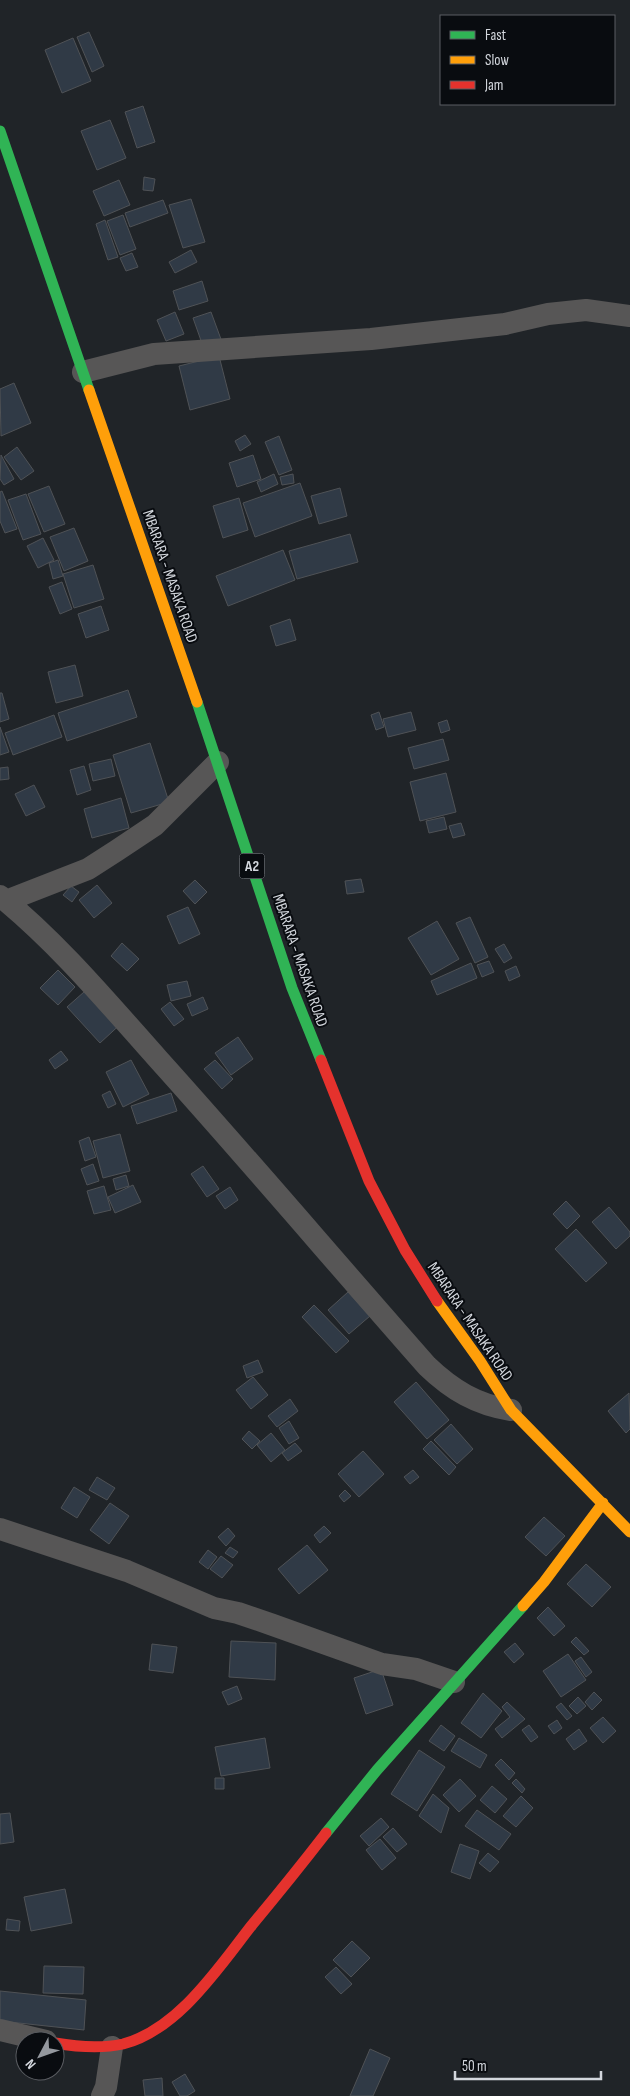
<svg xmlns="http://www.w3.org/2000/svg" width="630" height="2096" font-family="'Sofia Sans Condensed',sans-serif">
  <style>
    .building { fill: #303a46; stroke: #4f5256 }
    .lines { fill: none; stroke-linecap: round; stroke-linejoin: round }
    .street { stroke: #575656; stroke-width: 22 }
    .fast { stroke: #30b455; stroke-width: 11 }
    .slow { stroke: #ff9f0a; stroke-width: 11 }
    .jam { stroke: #e5322d; stroke-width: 11 }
    .labels { text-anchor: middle; stroke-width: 4; stroke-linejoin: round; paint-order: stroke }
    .shield { fill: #090c10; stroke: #969aa0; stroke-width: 1 }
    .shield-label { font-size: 15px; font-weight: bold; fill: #d3d7dd }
    .street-label { font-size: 16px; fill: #d3d7dd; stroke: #090c10 }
  </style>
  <rect width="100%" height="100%" fill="#202428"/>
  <path class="building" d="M89,32L104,66L92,72L77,37Z
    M73,38L91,81L62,93L45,50Z
    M143,106L155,142L137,148L125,112Z
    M110,120L126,158L97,170L81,131Z
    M144,177L155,179L153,191L143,190Z
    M119,180L130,205L104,216L93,191Z
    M191,199L205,242L183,248L169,205Z
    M163,200L168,213L130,227L125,213Z
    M123,215L136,249L120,255L107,221Z
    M105,220L118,257L108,260L96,224Z
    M191,250L197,262L175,273L169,262Z
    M132,253L138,267L126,271L120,258Z
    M202,281L208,301L179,310L173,291Z
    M175,312L184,334L166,341L157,320Z
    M211,312L222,342L204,349L193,318Z
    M219,356L230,399L190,410L179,366Z
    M14,383L31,423L1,436L0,389Z
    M245,435L251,444L240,451L235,441Z
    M279,436L292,470L279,475L265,442Z
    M17,447L34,471L21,480L4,457Z
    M1,455L14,479L4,485L0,479Z
    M253,455L261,479L237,487L229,463Z
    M274,474L278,484L261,492L257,482Z
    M293,474L294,483L282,485L280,477Z
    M300,483L312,516L255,537L243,503Z
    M49,486L65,524L44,532L28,494Z
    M340,488L347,516L319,524L311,496Z
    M2,491L17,529L5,533L0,521V492Z
    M26,494L41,534L23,540L8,500Z
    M239,498L248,530L223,538L213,506Z
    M74,528L88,561L64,571L50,537Z
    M350,534L358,562L297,579L289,551Z
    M43,538L54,560L38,568L27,546Z
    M283,550L295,580L228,606L216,576Z
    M58,560L63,576L53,579L49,563Z
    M93,565L104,599L74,608L63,574Z
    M62,582L72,609L60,614L49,587Z
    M101,606L109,630L86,638L78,614Z
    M290,619L296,640L276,646L270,626Z
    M75,665L83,696L56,703L48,672Z
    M128,690L137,717L67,741L58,713Z
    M0,693H2L9,719L0,722Z
    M379,712L384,727L376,730L371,715Z
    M411,712L416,730L388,737L383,719Z
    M54,715L62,737L13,755L5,733Z
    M447,720L450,730L441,733L438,723Z
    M0,727L9,752L0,755Z
    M443,739L449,760L414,769L408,748Z
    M150,743L169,802L131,813L113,755Z
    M111,759L115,776L93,781L89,764Z
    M84,766L91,790L77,795L70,770Z
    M8,767L9,779L0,780V768Z
    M446,773L456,812L420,821L410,782Z
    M34,785L45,807L26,816L15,794Z
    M121,798L129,828L92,838L84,809Z
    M444,817L447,829L429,833L426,821Z
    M461,823L465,835L453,838L449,826Z
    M361,879L364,892L347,894L345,881Z
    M195,880L207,892L195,904L183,891Z
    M97,885L112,903L94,918L79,900Z
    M71,886L79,892L72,902L63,895Z
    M188,907L200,934L179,944L167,916Z
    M470,917L488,957L475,963L456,923Z
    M437,921L459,959L431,975L408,938Z
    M122,943L139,959L127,971L111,956Z
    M504,944L512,958L504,963L495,949Z
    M489,961L494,972L482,977L477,965Z
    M471,963L477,978L437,995L431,981Z
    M516,966L520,976L509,981L505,971Z
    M58,970L75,987L58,1005L40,988Z
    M187,981L191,996L171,1001L167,985Z
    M93,984L125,1020L100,1043L67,1007Z
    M203,997L208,1009L192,1016L187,1004Z
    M170,1002L184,1019L174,1026L161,1009Z
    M238,1037L253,1059L231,1075L215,1053Z
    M61,1051L68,1060L55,1069L49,1060Z
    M131,1060L149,1094L123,1107L106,1072Z
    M215,1060L233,1079L222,1089L204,1069Z
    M110,1091L116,1104L108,1108L102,1095Z
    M171,1093L177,1111L137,1124L131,1106Z
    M120,1134L130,1171L103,1178L93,1141Z
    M89,1137L96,1157L85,1161L79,1141Z
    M93,1164L99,1181L87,1185L81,1169Z
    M203,1166L219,1189L207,1197L191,1174Z
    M126,1175L129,1186L116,1190L113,1179Z
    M133,1185L141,1202L115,1213L108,1197Z
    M104,1186L111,1210L94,1214L87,1191Z
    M230,1187L238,1200L225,1209L216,1196Z
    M566,1201L580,1216L567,1229L553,1214Z
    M609,1207L630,1232V1236L616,1249L592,1222Z
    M576,1229L607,1263L586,1282L555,1249Z
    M348,1292L370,1316L349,1334L328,1310Z
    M314,1305L349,1341L336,1353L302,1317Z
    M258,1360L263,1372L247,1378L243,1366Z
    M253,1377L268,1395L251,1409L236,1390Z
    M416,1382L449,1420L427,1439L394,1402Z
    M629,1393L630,1429L626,1433L608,1411Z
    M290,1399L298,1411L277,1427L268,1416Z
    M289,1421L299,1438L289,1444L279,1428Z
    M451,1424L473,1449L457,1464L434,1440Z
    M249,1431L260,1441L252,1449L242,1439Z
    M271,1433L285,1450L271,1462L257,1445Z
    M431,1441L456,1467L449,1475L423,1449Z
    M295,1443L302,1451L288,1461L282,1453Z
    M363,1451L384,1474L359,1497L338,1474Z
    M413,1470L419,1477L410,1484L404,1477Z
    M97,1477L115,1488L107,1500L89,1490Z
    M74,1487L90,1497L77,1518L61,1508Z
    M345,1490L351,1496L344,1502L339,1496Z
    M110,1503L129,1516L109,1544L90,1530Z
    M544,1517L565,1536L546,1556L525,1537Z
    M324,1526L331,1533L320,1543L314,1535Z
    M228,1528L235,1536L226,1546L218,1537Z
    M307,1545L328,1570L299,1594L278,1569Z
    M230,1547L238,1552L233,1558L225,1553Z
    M208,1550L217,1557L208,1569L199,1562Z
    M221,1556L233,1565L222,1578L210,1569Z
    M586,1564L611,1587L592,1607L567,1584Z
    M548,1607L565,1626L554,1636L537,1618Z
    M576,1637L589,1651L584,1655L571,1642Z
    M231,1641L276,1643L275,1680L229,1677Z
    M515,1643L524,1654L514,1663L504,1652Z
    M152,1644L177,1647L173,1673L149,1670Z
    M568,1654L586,1680L561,1697L543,1671Z
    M581,1657L592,1672L586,1677L575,1661Z
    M381,1669L393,1705L366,1714L354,1678Z
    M237,1686L242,1699L228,1705L222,1692Z
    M594,1692L602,1700L592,1710L585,1702Z
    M483,1693L502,1711L481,1738L461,1723Z
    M578,1697L586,1706L577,1714L569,1706Z
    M507,1702L525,1719L502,1738L495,1729L510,1717L502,1707Z
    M561,1703L572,1716L567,1720L556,1707Z
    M603,1717L616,1731L603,1743L590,1728Z
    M557,1720L562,1728L554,1734L548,1726Z
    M441,1725L455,1736L444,1751L429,1741Z
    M529,1725L538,1737L531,1742L522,1730Z
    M579,1729L587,1741L574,1750L566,1739Z
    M265,1738L270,1768L221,1776L215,1747Z
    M459,1738L487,1755L480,1768L451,1751Z
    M419,1750L445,1767L417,1811L391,1794Z
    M501,1759L515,1773L509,1780L495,1765Z
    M215,1778H224V1789H215Z
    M460,1779L476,1796L459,1812L443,1795Z
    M516,1779L525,1789L522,1793L512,1783Z
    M492,1786L507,1799L495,1813L480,1800Z
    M433,1794L449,1808L441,1833L419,1816Z
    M521,1796L533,1808L516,1827L503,1816Z
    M477,1810L511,1834L499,1850L465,1826Z
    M10,1813L14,1842L0,1844V1814Z
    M381,1818L389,1827L369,1846L360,1836Z
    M393,1828L407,1844L397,1852L383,1837Z
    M380,1839L396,1858L382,1870L366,1850Z
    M460,1844L479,1851L470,1879L451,1872Z
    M488,1853L499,1862L490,1872L479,1863Z
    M65,1889L72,1923L31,1931L24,1897Z
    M7,1919L20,1921L19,1931L6,1930Z
    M352,1941L370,1958L351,1977L333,1960Z
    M44,1966L84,1967L83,1994L43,1993Z
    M336,1967L352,1984L341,1994L325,1977Z
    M0,1991L86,2000L84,2030L0,2021Z
    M370,2049L390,2058L373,2096H350Z
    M185,2074L195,2091L187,2096H180L172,2082Z
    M162,2078L163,2096H145L143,2080Z"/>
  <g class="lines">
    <path class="street" d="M83,372L154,354L371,339L505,324L548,314L586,310L630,316
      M0,896C59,944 108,1003 158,1059C249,1160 337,1264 427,1366C452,1390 477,1405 511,1410
      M6,901L88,869L116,851L155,825L218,762
      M0,1529L127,1571L214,1608L238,1613L273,1625L382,1664L416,1669L454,1682
      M0,2030L46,2041
      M102,2096L106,2087L112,2047"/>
    <path class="fast" d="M0,131L89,390
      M197,702L292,988L321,1060
      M326,1833L377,1770L523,1606"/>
    <path class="slow" d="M89,390L197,702
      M437,1301L480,1361L511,1410L630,1532
      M523,1606L544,1582L603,1503"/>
    <path class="jam" d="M321,1060L369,1181L405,1250L437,1301
      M55,2043C78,2047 100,2049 123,2044C178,2030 219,1967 252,1925C277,1895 302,1864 326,1833"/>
  </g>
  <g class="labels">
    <rect class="shield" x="239.5" y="853.5" width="25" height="25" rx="4"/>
    <g class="shield-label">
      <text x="252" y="871">A2</text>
    </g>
    <g class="street-label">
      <text transform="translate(171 576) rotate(71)" y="6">MBARARA - MASAKA ROAD</text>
      <text transform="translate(301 960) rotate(71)" y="6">MBARARA - MASAKA ROAD</text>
      <text transform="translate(471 1321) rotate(56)" y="6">MBARARA - MASAKA ROAD</text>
    </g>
  </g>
  <rect x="440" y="15" width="175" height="90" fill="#090c10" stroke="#5a5d62"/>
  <rect x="450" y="31" width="25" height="8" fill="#30b455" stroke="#5a5d62"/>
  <text x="485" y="40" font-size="15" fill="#d3d7dd">Fast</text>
  <rect x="450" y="56" width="25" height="8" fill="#ff9f0a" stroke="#5a5d62"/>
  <text x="485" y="65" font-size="15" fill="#d3d7dd">Slow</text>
  <rect x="450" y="81" width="25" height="8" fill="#e5322d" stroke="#5a5d62"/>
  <text x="485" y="90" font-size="15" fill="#d3d7dd">Jam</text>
  <g transform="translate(40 2056) rotate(229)"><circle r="24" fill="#090c10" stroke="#5a5d62"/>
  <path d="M0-4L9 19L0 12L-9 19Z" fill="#94989e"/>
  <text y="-8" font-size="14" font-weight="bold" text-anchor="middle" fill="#d3d7dd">N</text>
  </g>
  <path d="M455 2071v8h146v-8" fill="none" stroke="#d3d7dd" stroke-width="2.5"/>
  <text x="462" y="2071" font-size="15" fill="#d3d7dd" stroke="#090c10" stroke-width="4" paint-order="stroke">50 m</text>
</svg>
